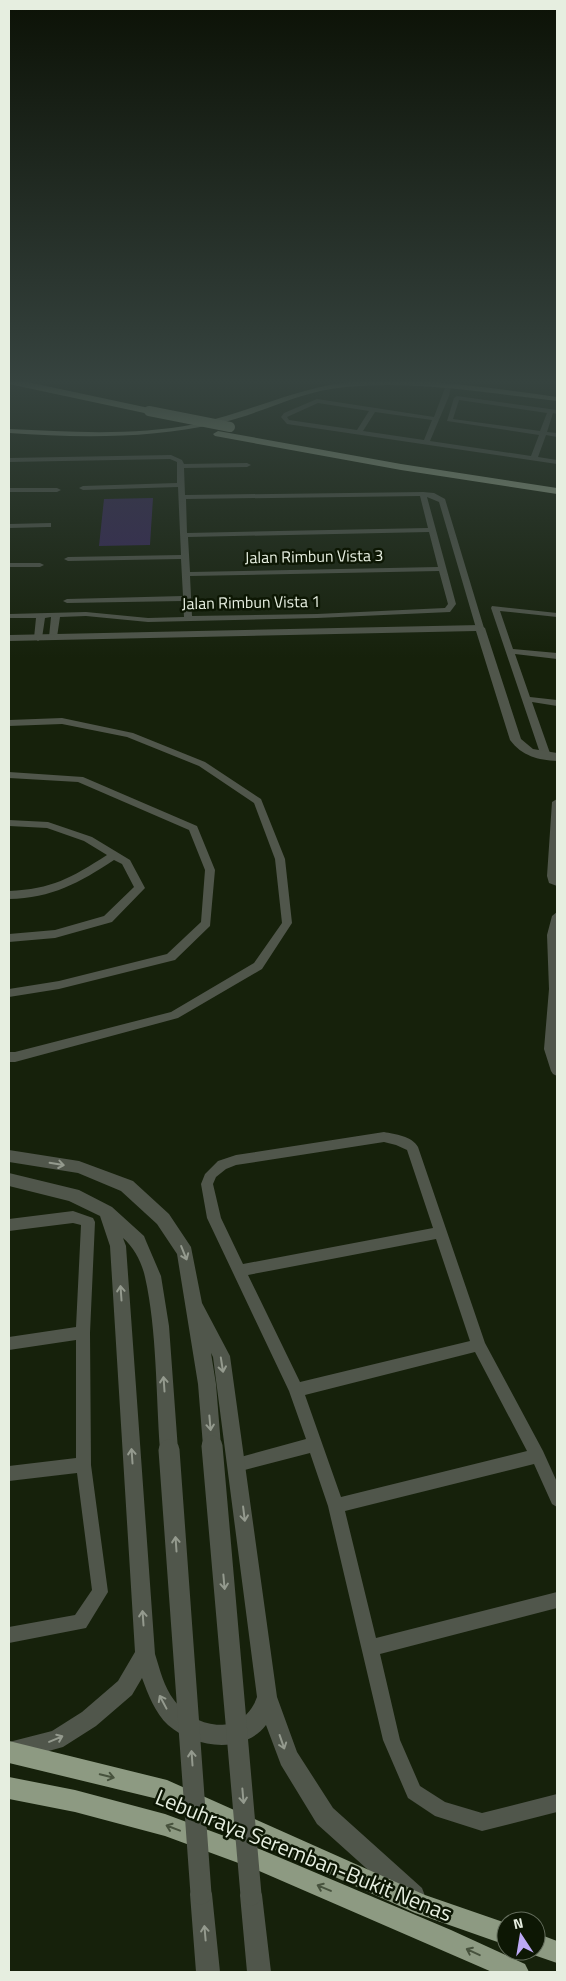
<svg xmlns="http://www.w3.org/2000/svg" width="566" height="1981" font-family="'Titillium Web',sans-serif">
  <style>
    .green { fill: #372759 }
    .lines { fill: none; stroke-linecap: round; stroke-linejoin: round }
    .minor { fill: #50564b; fill-rule: evenodd }
    .tertiary { fill: #50564b; fill-rule: evenodd }
    .primary { fill: #838f79; fill-rule: evenodd }
    .trunk { fill: #8d9a82; fill-rule: evenodd }
    .motorway { fill: #97a68b; fill-rule: evenodd }
    .tertiary-bridge { stroke: #50564b; stroke-width: 21 }
    .motorway-bridge { stroke: #97a68b; stroke-width: 10 }
    .oneway { stroke: #949a8e }
    .oneway2 { stroke: #47523d }
    .labels { text-anchor: middle; stroke-width: 5; stroke-linejoin: round; paint-order: stroke }
    .far-street-label { font-size: 16px; fill: #e6eee0; stroke: #0d1704 }
    .near-street-label { font-size: 22px; fill: #e6eee0; stroke: #0d1704 }
  </style>
  <rect width="100%" height="100%" fill="#16210b"/>
  <path class="green" d="M153,498L150,545L99,546L104,499Z"/>
  <g class="lines">
    <path class="minor" d="M446,385L451,386L449,396L430,441L531,456L539,435L447,421L454,398L457,396L557,410V414L553,413L547,432L557,433V437L546,435L538,457L557,460V464L287,424L281,417L284,413L317,399L434,417ZM459,400L547,413L540,431L453,419ZM318,403L369,411L357,430L289,420L287,417ZM375,412L432,420L424,440L363,431Z
      M171,455L182,460L184,464L247,463L251,465L247,467L184,468L185,495L423,492L434,493L445,499L484,628L480,631L476,628L439,502L427,497L456,604L450,612L317,618L148,622L86,616L60,617L57,637L53,640L49,637L51,617L45,618L42,638L38,641L34,638L36,618H9V614L86,612L148,618L184,617L183,601L67,603L63,601L67,599L183,596L181,559L68,561L64,559L68,557L181,555L178,487L83,490L79,488L83,486L177,483V462L170,459L9,462V458ZM420,496L428,528L187,533L186,499ZM429,532L438,567L190,572L188,537ZM439,571L448,604L445,608L317,614L192,616L190,576Z
      M9,488H57L61,490L57,492H9Z
      M51,523V527H48L9,528V524Z
      M9,563H40L44,565L40,567H9Z
      M492,606L557,613V617L500,611L513,649L557,653V659L515,654L530,697L557,700V706L532,702L551,756L549,758H543L541,756L491,608Z
      M62,718L133,733L205,762L261,799L285,859L292,923L262,969L178,1018L15,1062H9V1052H15L171,1012L254,963L282,923L275,859L254,803L199,766L127,737L62,724L9,726V720Z
      M9,772L83,777L197,826L215,870L210,926L175,960L59,989L9,997V989L59,981L167,954L201,922L205,870L189,830L78,782L9,778Z
      M557,799V886L549,883L547,876L552,802Z
      M9,820L48,822L92,837L130,860L145,888L112,922L55,938L9,942V934L55,930L104,916L134,887L122,864L114,860C79,883 52,898 9,899V891C52,889 71,878 107,855L84,841L47,828L9,826Z
      M557,912V1076L553,1074L551,1071L544,1049L549,989L547,935L552,916Z
      M384,1132C395,1134 412,1136 418,1147L485,1343L543,1451L557,1482V1507L552,1504L534,1464L345,1511L376,1638L557,1592V1608L380,1654L400,1740L420,1786L445,1802L482,1813L557,1794V1812L482,1831L435,1816L408,1798L383,1740L328,1506L310,1453L237,1472L232,1470L229,1465L232,1460L237,1458L306,1439L289,1391L207,1218L201,1184L205,1174L218,1161L236,1155ZM384,1142L396,1145L407,1150L433,1228L243,1264L221,1218L213,1184L216,1177L226,1169L236,1165ZM436,1239L470,1341L300,1382L248,1275ZM475,1352L527,1451L341,1497L305,1395Z
      M73,1211L93,1218L95,1222L90,1333L91,1465L108,1592L86,1628L9,1643V1627L75,1615L92,1590L77,1473L9,1481V1466L76,1458V1340L9,1350V1337L76,1327L81,1225L73,1223L9,1231V1219Z"/>
    <path class="tertiary" d="M480,625L485,628L521,739L533,749L557,753V761C538,760 522,756 510,740L476,631L9,641V635Z
      M9,1150L79,1161L133,1181L169,1214L191,1247L202,1303L230,1356L277,1697L297,1752L333,1808L422,1888L425,1896L422,1904L414,1907L406,1904L317,1824L281,1765L266,1725C243,1755 194,1748 168,1725C155,1713 148,1694 142,1678L132,1695L96,1726L63,1747L9,1762V1742L52,1731L82,1712L118,1681L135,1652L110,1246L100,1216L69,1201L9,1186V1173L79,1190L112,1207L144,1236L146,1241L161,1276L169,1326L178,1450L175,1456L169,1459L163,1456L160,1450C156,1396 157,1330 145,1277C142,1263 134,1247 123,1238L126,1246L155,1654C160,1670 164,1687 174,1700C196,1730 243,1737 257,1697L213,1357L211,1353L216,1384L221,1446L218,1452L212,1455L206,1452L203,1446L198,1384L177,1254L157,1224L121,1191L78,1173L9,1162Z
      M201,1883L209,1886L212,1894L220,1972H196L190,1894L193,1886Z
      M251,1884L259,1887L262,1895L271,1972H247L240,1895L243,1887Z"/>
    <path class="primary" d="M388,380C445,381 501,389 557,397V401C482,393 407,378 331,389C293,395 257,415 219,423C150,439 79,438 9,433V429C71,432 134,436 195,424C237,415 275,398 316,388C339,382 363,381 388,380Z"/>
    <path class="trunk" d="M9,1741L167,1780L425,1895L506,1923V1945L415,1913L166,1801L9,1763Z
      M9,1777L75,1790L165,1814L262,1850L451,1930L525,1964L529,1972H492L252,1868L165,1836L75,1812L9,1799Z
      M536,1933L557,1941V1963L528,1953L527,1951H536Z"/>
    <path class="motorway" d="M9,380H18L149,408L153,411L149,414L9,384Z
      M218,431L401,464L557,488V494L401,470L215,436L213,434Z"/>
    <path class="tertiary-bridge" d="M212,1446L251,1895
      M169,1450L201,1894"/>
    <path class="motorway-bridge" d="M149,411L230,427"/>
  </g>
  <defs><path id="oneway-shaft" d="M-6 0H5M1.5-3L5.5 0L1.5 3" fill="none" stroke-width="1.6" stroke-linecap="round" stroke-linejoin="round" transform="scale(1.25)"/></defs>
  <g class="oneway">
    <use href="#oneway-shaft" transform="translate(57 1164) rotate(9)"/>
    <use href="#oneway-shaft" transform="translate(184 1253) rotate(68)"/>
    <use href="#oneway-shaft" transform="translate(121 1293) rotate(-94)"/>
    <use href="#oneway-shaft" transform="translate(222 1365) rotate(81)"/>
    <use href="#oneway-shaft" transform="translate(164 1384) rotate(-94)"/>
    <use href="#oneway-shaft" transform="translate(210 1423) rotate(85)"/>
    <use href="#oneway-shaft" transform="translate(132 1456) rotate(-94)"/>
    <use href="#oneway-shaft" transform="translate(244 1514) rotate(83)"/>
    <use href="#oneway-shaft" transform="translate(176 1544) rotate(-94)"/>
    <use href="#oneway-shaft" transform="translate(224 1582) rotate(85)"/>
    <use href="#oneway-shaft" transform="translate(143 1618) rotate(-94)"/>
    <use href="#oneway-shaft" transform="translate(163 1702) rotate(-118)"/>
    <use href="#oneway-shaft" transform="translate(56 1739) rotate(-23)"/>
    <use href="#oneway-shaft" transform="translate(282 1742) rotate(71)"/>
    <use href="#oneway-shaft" transform="translate(192 1758) rotate(-94)"/>
    <use href="#oneway-shaft" transform="translate(243 1796) rotate(85)"/>
    <use href="#oneway-shaft" transform="translate(205 1933) rotate(-95)"/>
  </g>
  <g class="oneway2">
    <use href="#oneway-shaft" transform="translate(107 1776) rotate(14)"/>
    <use href="#oneway-shaft" transform="translate(173 1828) rotate(-159)"/>
    <use href="#oneway-shaft" transform="translate(324 1888) rotate(-157)"/>
    <use href="#oneway-shaft" transform="translate(473 1952) rotate(-155)"/>
  </g>
  <linearGradient id="sky" x2="0" y2="1"><stop stop-color="#0c1206"/><stop offset="0.58" stop-color="#36433f"/><stop offset="1" stop-color="#36433f" stop-opacity="0"/></linearGradient>
  <rect width="566" height="658" fill="url(#sky)"/>
  <g class="labels">
    <g class="far-street-label">
      <text transform="translate(314 556) rotate(-1)" y="6">Jalan Rimbun Vista 3</text>
      <text transform="translate(251 602) rotate(-1)" y="6">Jalan Rimbun Vista 1</text>
    </g>
    <g class="near-street-label">
      <text transform="translate(304 1855) rotate(22)" y="8">Lebuhraya Seremban-Bukit Nenas</text>
    </g>
  </g>
  <rect width="566" height="1981" fill="none" stroke="#e6eee0" stroke-width="20"/>
  <g transform="translate(521 1936) rotate(348)"><circle r="24" fill="#0d1704" stroke="#646d5c"/>
  <path d="M0-4L9 19L0 12L-9 19Z" fill="#bda9f5"/>
  <text y="-8" font-size="14" font-weight="bold" text-anchor="middle" fill="#e6eee0">N</text>
  </g>
</svg>
